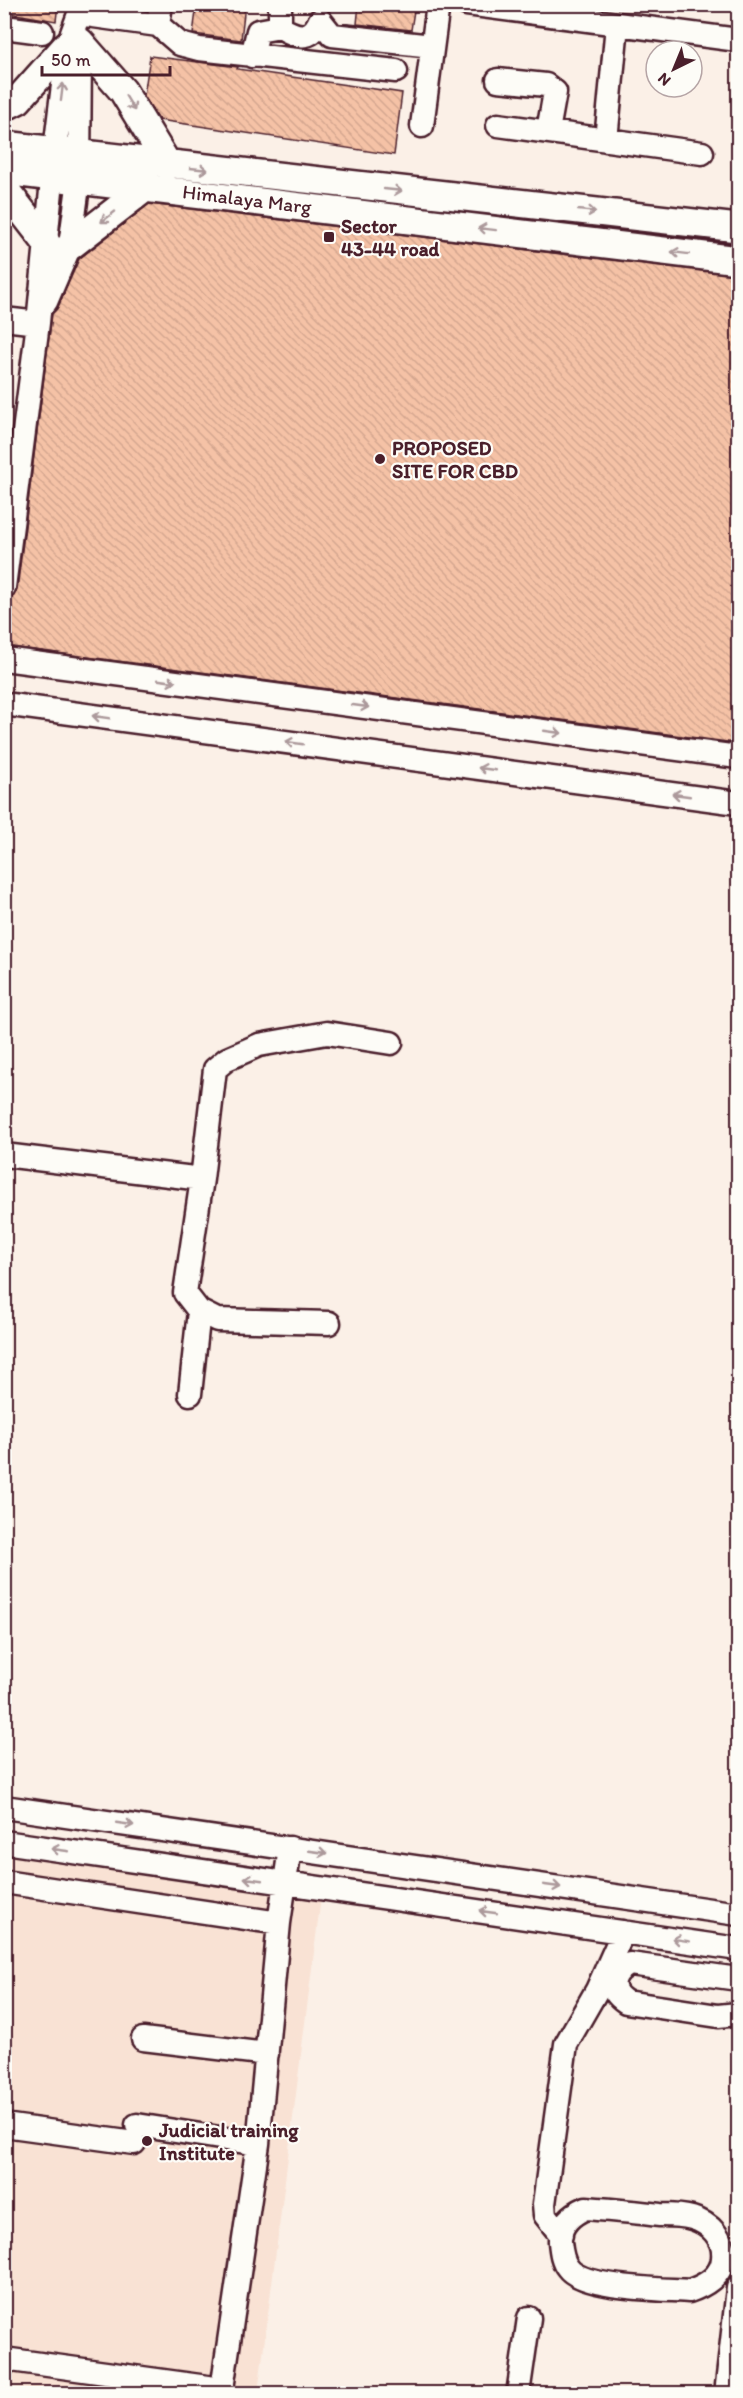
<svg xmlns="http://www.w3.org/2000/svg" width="743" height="2398" font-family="Itim,sans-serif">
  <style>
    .built { fill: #f9e2d4 }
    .building { fill: url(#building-back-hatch); stroke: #4a1f2b; stroke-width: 1.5 }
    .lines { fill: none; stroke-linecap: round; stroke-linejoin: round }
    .minor-casing { stroke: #4a1f2b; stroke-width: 27 }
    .major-casing { stroke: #4a1f2b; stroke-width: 32 }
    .minor { stroke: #fdfcf7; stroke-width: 22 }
    .major { stroke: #fdfcf7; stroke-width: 27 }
    .oneway { stroke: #ac999b }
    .poi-dot { fill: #4a1f2b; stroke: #fdfcf7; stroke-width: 2 }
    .labels { text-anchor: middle; stroke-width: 4.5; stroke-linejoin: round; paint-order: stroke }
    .street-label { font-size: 20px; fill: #4a1f2b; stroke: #fdfcf7 }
    .poi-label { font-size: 20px; font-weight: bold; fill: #4a1f2b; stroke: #fdfcf7; text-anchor: start }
  </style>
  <defs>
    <pattern id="building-back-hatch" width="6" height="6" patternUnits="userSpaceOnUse" patternTransform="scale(1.5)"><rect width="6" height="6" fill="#f5c2a6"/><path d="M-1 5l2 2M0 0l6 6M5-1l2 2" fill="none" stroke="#d4a68f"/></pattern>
  </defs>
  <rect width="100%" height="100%" fill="#fbf0e7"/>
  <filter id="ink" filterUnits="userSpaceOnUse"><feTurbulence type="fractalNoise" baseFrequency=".0167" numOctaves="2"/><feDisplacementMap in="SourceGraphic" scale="12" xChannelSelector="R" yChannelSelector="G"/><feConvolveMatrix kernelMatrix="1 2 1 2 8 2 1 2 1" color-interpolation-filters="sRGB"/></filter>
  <g filter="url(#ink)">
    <path class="built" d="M5,1851L321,1897L258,2393L60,2394L5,2385Z"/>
    <path class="building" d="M4,4H58L56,21L4,12Z
      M197,4H245L241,40L193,34Z
      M359,4H415L411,30L357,24Z
      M150,56L238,67L237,69L402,93L394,155L159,120L144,96Z
      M149,204L738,275V720L735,743L4,646V600L14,596L17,589L52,314L58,307L79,259Z"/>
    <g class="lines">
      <g class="minor-casing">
        <path id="minor" d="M280,4V27C296,37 311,42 320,20L332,35L432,46
          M467,4L738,40
          M79,14L158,25L161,4
          M158,25L180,44L199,49L396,71
          M4,27L42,32
          M252,56L258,31L280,27
          M498,80L546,85L555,92L548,131
          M498,125L702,153
          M422,126L438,4
          M606,140L617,25
          M46,302L70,246L79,179L80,49
          M4,319L38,323
          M4,587L38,323L55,150L68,44L79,14
          M4,659L738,757
          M4,704L738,803
          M4,1155L202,1179
          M329,1323L217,1320L199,1311L185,1293L202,1179L215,1069L227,1059L259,1045L327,1033L391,1043
          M190,1394L199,1311
          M4,1807L738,1914
          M4,1842L738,1949
          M4,1882L279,1923
          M738,1979L630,1964C611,1973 607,1990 626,2002L718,2016L738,2014
          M143,2039L267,2054
          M4,2125L134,2143
          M137,2125L258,2144
          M586,2208C611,2210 635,2212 660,2215C670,2215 682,2215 692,2218C710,2223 725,2239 723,2258C722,2276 704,2286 689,2291C663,2289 583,2289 568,2268C562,2261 561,2251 560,2242C559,2225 572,2214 586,2208Z
          M561,2235L545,2215L544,2204L566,2044L597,1990L623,1932
          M4,2359L222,2389L258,2144L279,1923L290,1848
          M518,2394L529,2318
          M726,2394L738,2288"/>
      </g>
      <g class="major-casing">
        <path id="major" d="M80,42L123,91L168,165
          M4,107L18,100L68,44
          M4,145L738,228
          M4,171L738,260
          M4,188L46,242
          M70,246L145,188"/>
      </g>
      <use href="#minor" class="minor"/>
      <use href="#major" class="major"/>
    </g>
    <defs><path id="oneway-shaft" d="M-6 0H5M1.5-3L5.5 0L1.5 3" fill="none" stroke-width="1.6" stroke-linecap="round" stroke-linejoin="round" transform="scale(1.5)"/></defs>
    <g class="oneway">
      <use href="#oneway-shaft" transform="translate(62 92) rotate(-83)"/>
      <use href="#oneway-shaft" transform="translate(130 103) rotate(59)"/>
      <use href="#oneway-shaft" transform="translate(199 169) rotate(6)"/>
      <use href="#oneway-shaft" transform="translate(393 190) rotate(6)"/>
      <use href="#oneway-shaft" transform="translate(587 211) rotate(6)"/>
      <use href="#oneway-shaft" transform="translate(108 217) rotate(142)"/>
      <use href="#oneway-shaft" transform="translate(487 229) rotate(-173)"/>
      <use href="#oneway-shaft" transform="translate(680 253) rotate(-173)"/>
      <use href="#oneway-shaft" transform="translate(167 681) rotate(8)"/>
      <use href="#oneway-shaft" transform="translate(360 706) rotate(8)"/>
      <use href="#oneway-shaft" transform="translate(101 717) rotate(-172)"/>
      <use href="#oneway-shaft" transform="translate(553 732) rotate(8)"/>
      <use href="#oneway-shaft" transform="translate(294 743) rotate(-172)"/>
      <use href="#oneway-shaft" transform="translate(487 769) rotate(-172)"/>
      <use href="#oneway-shaft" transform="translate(681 795) rotate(-172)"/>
      <use href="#oneway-shaft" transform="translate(125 1824) rotate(8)"/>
      <use href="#oneway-shaft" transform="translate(60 1850) rotate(-172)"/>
      <use href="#oneway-shaft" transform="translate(318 1852) rotate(8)"/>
      <use href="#oneway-shaft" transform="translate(253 1879) rotate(-172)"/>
      <use href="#oneway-shaft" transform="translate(552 1886) rotate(8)"/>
      <use href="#oneway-shaft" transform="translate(488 1912) rotate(-172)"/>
      <use href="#oneway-shaft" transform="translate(681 1940) rotate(-171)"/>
    </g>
  </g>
  <g class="poi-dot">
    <rect x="323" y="231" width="12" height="12" rx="3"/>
    <circle cx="380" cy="459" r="6"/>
    <circle cx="147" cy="2141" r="6"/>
  </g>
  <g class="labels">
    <g class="street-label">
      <text transform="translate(247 199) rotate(7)" y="7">Himalaya Marg</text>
    </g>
    <g class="poi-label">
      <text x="341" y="233">Sector<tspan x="341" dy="23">43-44 road</tspan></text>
      <text x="392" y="455">PROPOSED<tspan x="392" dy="23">SITE FOR CBD</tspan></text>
      <text x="159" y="2137">Judicial training<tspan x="159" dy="23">Institute</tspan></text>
    </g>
  </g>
  <rect width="743" height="2398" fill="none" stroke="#fdfcf7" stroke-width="24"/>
  <rect x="12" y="12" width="719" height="2374" fill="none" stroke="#4a1f2b" stroke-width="2" filter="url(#ink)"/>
  <g transform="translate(674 69) rotate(223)"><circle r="28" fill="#fdfcf7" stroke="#b5a4a5" stroke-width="1.5"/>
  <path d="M0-4.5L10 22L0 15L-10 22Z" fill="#4a1f2b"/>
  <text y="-9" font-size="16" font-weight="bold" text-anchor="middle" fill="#4a1f2b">N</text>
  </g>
  <path d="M42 66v9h128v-9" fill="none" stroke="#4a1f2b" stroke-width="3"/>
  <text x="51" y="66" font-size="18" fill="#4a1f2b" stroke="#fdfcf7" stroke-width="4.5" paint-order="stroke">50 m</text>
</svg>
